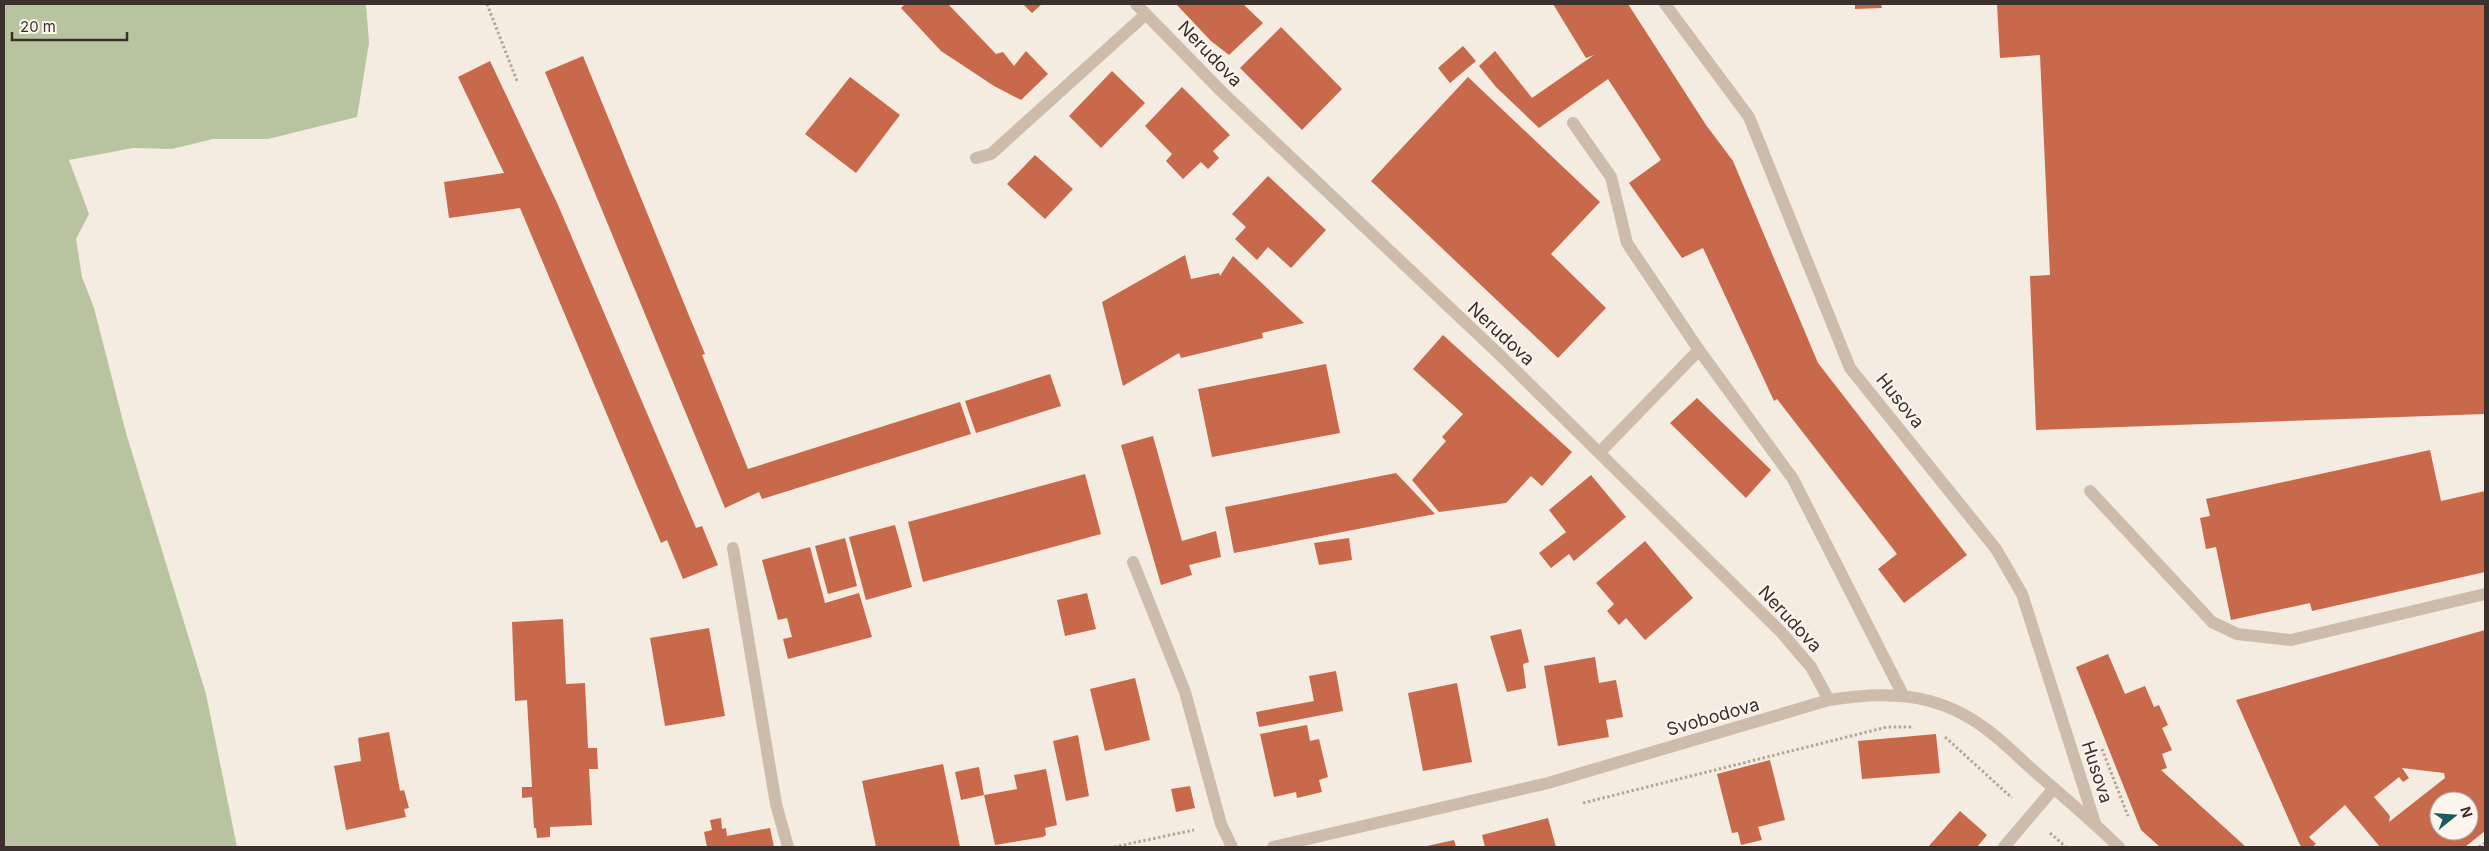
<svg xmlns="http://www.w3.org/2000/svg" width="2489" height="851" font-family="Inter,sans-serif">
  <style>
    .green { fill: #b8c4a0 }
    .building { fill: #c8694b; fill-rule: evenodd }
    .lines { fill: none; stroke-linecap: round; stroke-linejoin: round }
    .path { stroke: #b9a596; stroke-width: 3; stroke-dasharray: 2.5 2.5; stroke-linecap: butt }
    .minor { stroke: #cdbbac; stroke-width: 12 }
    .labels { text-anchor: middle; stroke-width: 4.5; stroke-linejoin: round; paint-order: stroke }
    .street-label { font-size: 18px; fill: #3b302b; stroke: #fbf5ee }
  </style>
  <rect width="100%" height="100%" fill="#f4ebe1"/>
  <path class="green" d="M4,4H366L369,43L357,117L268,139H213L172,149L133,148L69,160L89,214L76,239L82,277L94,308L126,433L206,694L237,847H4Z"/>
  <path class="building" d="M905,4H948L996,54L1003,52L1014,66L1026,51L1048,74L1021,100L994,86L941,51L901,8Z
    M1023,4H1042L1032,13Z
    M1176,4H1243L1263,23L1229,55L1211,41Z
    M1553,4H1628L1706,125L1733,161L1818,363L1967,555L1904,603L1878,569L1897,554L1777,399L1774,401L1703,248L1682,258L1629,183L1661,160L1608,79L1539,128L1496,87L1479,66L1495,51L1532,98L1594,55L1586,58Z
    M1855,4H1881L1882,8L1855,9Z
    M1997,4H2485V414L2036,430L2030,276L2050,275L2040,55L2000,58Z
    M1281,27L1342,89L1302,130L1240,68Z
    M1463,46L1476,61L1450,83L1438,68Z
    M583,56L690,318L705,354L702,355L748,469L960,402L971,434L762,499L759,492L725,508L545,72Z
    M490,61L558,205L696,528L702,526L718,565L683,579L667,540L661,543L520,208L449,218L444,182L504,173L458,77Z
    M1112,71L1145,103L1101,148L1069,116Z
    M850,77L900,115L856,173L805,134Z
    M1468,77L1600,202L1551,254L1606,308L1558,358L1371,181Z
    M1182,87L1230,135L1213,151L1219,158L1208,169L1201,162L1183,179L1166,161L1172,154L1145,126Z
    M1035,155L1073,189L1045,219L1007,184Z
    M1268,176L1326,230L1291,268L1268,247L1257,260L1235,239L1246,227L1232,214Z
    M1185,255L1191,279L1219,273L1220,276L1233,256L1304,323L1262,333L1263,338L1181,358L1179,353L1123,386L1102,302Z
    M1443,335L1572,452L1542,486L1531,476L1506,503L1439,512L1412,480L1446,441L1442,437L1463,414L1413,369Z
    M1326,364L1340,433L1212,457L1198,389Z
    M1050,374L1061,406L976,433L965,401Z
    M1697,398L1771,470L1746,498L1670,423Z
    M1153,436L1182,541L1216,531L1221,557L1189,565L1192,575L1161,585L1121,445Z
    M2430,450L2441,501L2485,491V572L2312,611L2310,603L2231,620L2216,547L2206,549L2200,518L2210,516L2206,499Z
    M1396,473L1435,514L1234,553L1225,507Z
    M1085,474L1101,534L923,582L908,522Z
    M1591,475L1626,517L1574,561L1569,554L1551,568L1539,553L1566,532L1549,510Z
    M895,525L912,587L866,600L849,537Z
    M845,538L857,586L828,594L815,546Z
    M1349,538L1352,560L1319,565L1314,543Z
    M1645,541L1693,598L1645,640L1626,618L1619,625L1607,611L1614,604L1596,583Z
    M810,547L825,603L859,593L872,637L788,659L783,639L792,637L787,618L778,620L762,560Z
    M1087,593L1096,629L1065,636L1057,600Z
    M563,619L566,684L585,683L588,748H597L598,769H589L592,825L550,827V837L537,838L536,828H534L532,797L522,798V787H532L527,700L515,701L512,622Z
    M709,628L725,716L665,726L650,638Z
    M1521,629L1529,662L1523,664L1526,688L1507,692L1490,636Z
    M2485,630V831L2465,847H2380L2345,805L2309,837L2316,844L2312,847H2303L2300,845L2236,700ZM2402,768L2444,773L2445,778L2389,822L2390,816L2374,797L2399,777L2403,782L2409,778ZM2439,801H2469V831H2439Z
    M2108,654L2125,694L2145,686L2154,707L2159,705L2168,725L2162,728L2172,750L2162,754L2167,768L2161,770L2246,847H2160L2141,830L2076,667Z
    M1595,657L1599,683L1616,680L1623,717L1606,720L1609,737L1558,746L1544,666Z
    M1336,671L1343,711L1259,727L1256,712L1314,701L1309,676Z
    M1135,678L1150,740L1105,751L1090,689Z
    M1457,683L1472,762L1423,771L1408,693Z
    M1307,725L1310,741L1319,739L1328,777L1319,780L1322,792L1297,798L1296,792L1274,797L1260,734Z
    M389,732L400,791L404,790L409,808L404,809L406,817L346,830L334,766L361,761L358,738Z
    M1936,734L1940,773L1862,779L1858,741Z
    M1078,735L1089,796L1066,801L1053,741Z
    M1770,760L1785,820L1758,827L1762,840L1741,845L1738,832L1732,833L1717,774Z
    M943,764L960,847H876L862,781Z
    M979,767L984,795L961,800L955,772Z
    M1046,769L1057,825L1045,828L1046,835L1043,837L995,845L984,795L1017,789L1014,775Z
    M1190,786L1195,808L1176,812L1171,789Z
    M1960,811L1987,835L1977,847H1928Z
    M721,818L722,829L726,828L727,836L770,828L774,847H707L704,832L712,830L710,820Z
    M1548,818L1556,847H1485L1482,835Z
    M1454,840L1456,847H1427V846Z"/>
  <g class="lines">
    <path class="path" d="M487,4L517,81
      M1945,737L2012,798
      M2102,749L2128,816
      M1583,803L1887,727H1913
      M2050,833L2066,847
      M1114,847L1194,830
      M2479,847L2485,843"/>
    <path class="minor" d="M1136,4L1223,93L1504,359L1781,632L1811,667L1829,700
      M1665,4L1749,117L1850,368L1996,549L2022,594L2095,823
      M1573,123L1611,177L1627,243L1699,350L1793,479L1903,695
      M976,158L991,154L1146,14
      M1599,453L1699,350
      M2090,491L2212,622L2237,634L2291,640L2485,594
      M733,548L776,804L788,847
      M1133,562L1185,692L1221,824L1232,847
      M1273,847L1548,783L1829,700C1885,691 1935,692 1982,726C2001,739 2017,756 2034,771C2063,796 2092,821 2119,847
      M2004,847L2054,788"/>
  </g>
  <g class="labels">
    <g class="street-label">
      <text transform="translate(1210 54) rotate(46)" y="6">Nerudova</text>
      <text transform="translate(1501 334) rotate(43)" y="6">Nerudova</text>
      <text transform="translate(1900 401) rotate(51)" y="6">Husova</text>
      <text transform="translate(1790 619) rotate(47)" y="6">Nerudova</text>
      <text transform="translate(1713 717) rotate(-16)" y="6">Svobodova</text>
      <text transform="translate(2097 772) rotate(72)" y="6">Husova</text>
    </g>
  </g>
  <rect width="2489" height="851" fill="none" stroke="#3b302b" stroke-width="10"/>
  <g transform="translate(2454 816) rotate(73)"><circle r="24" fill="#fbf5ee" stroke="#aea6a0"/>
  <path d="M0-4L9 19L0 12L-9 19Z" fill="#1f5a5e"/>
  <text y="-8" font-size="14" font-weight="bold" text-anchor="middle" fill="#3b302b">N</text>
  </g>
  <path d="M12 32v8h115v-8" fill="none" stroke="#3b302b" stroke-width="2.5"/>
  <text x="20" y="32" font-size="15" fill="#3b302b" stroke="#fbf5ee" stroke-width="4" paint-order="stroke">20 m</text>
</svg>
